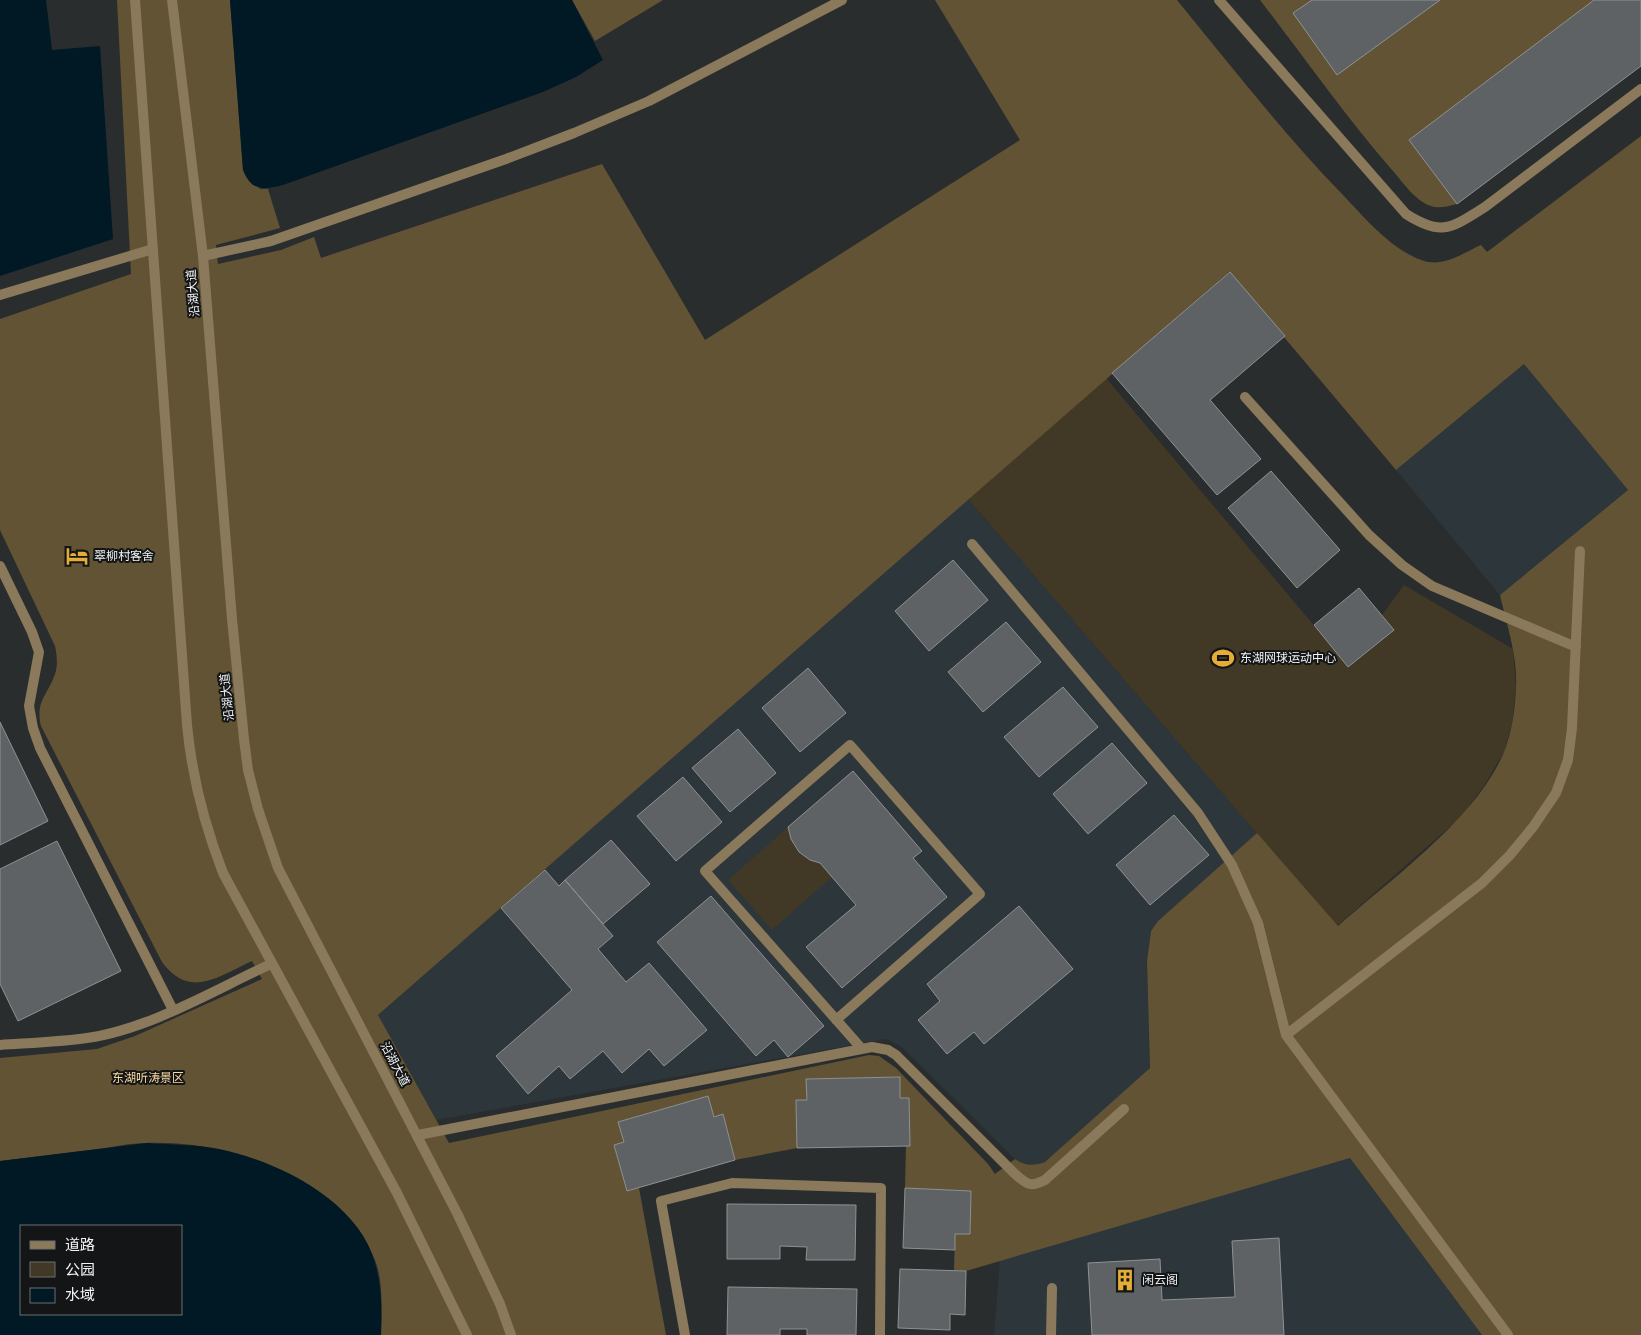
<svg xmlns="http://www.w3.org/2000/svg" width="1641" height="1335" font-family="Montserrat,'Noto Sans SC',sans-serif">
  <style>
    .built { fill: #2d363b }
    .green { fill: #423826 }
    .forest { fill: #635335; fill-rule: evenodd }
    .water { fill: #011925; fill-rule: evenodd }
    .building { fill: #5f6264; stroke: #8e9293 }
    .lines { fill: none; stroke-linecap: round; stroke-linejoin: round }
    .lane { stroke: #8a795a; stroke-width: 10 }
    .street { stroke: #8a795a; stroke-width: 10 }
    .labels { text-anchor: middle; stroke-width: 4; stroke-linejoin: round; paint-order: stroke }
    .street-label { font-size: 12px; fill: #f1f3f4; stroke: #141516 }
    .poi-label { font-size: 12px; fill: #f1f3f4; stroke: #141516; text-anchor: start }
    .park-label { font-size: 12px; fill: #f7d8a1; stroke: #141516 }
  </style>
  <rect width="100%" height="100%" fill="#2a2d2e"/>
  <path class="built" d="M1524,364L1628,490L1500,595L1396,470Z
    M968,499L1257,833L1158,921L1151,931L1147,961L1150,1068L1056,1155L1045,1162L1035,1165L1023,1164L1015,1159L902,1047L886,1039L436,1120L378,1015Z
    M1350,1158L1482,1335H994L1000,1259Z"/>
  <path class="green" d="M1106,378L1348,666L1393,630L1382,615L1404,585L1513,649L1516,687L1512,724L1504,752L1484,786L1461,817L1337,926L968,499Z
    M788,827L799,852L810,860L820,863L832,877L772,930L728,880Z"/>
  <path class="forest" d="M117,0H230L243,170L260,189H268L280,228L216,245L218,264L281,250L314,237L321,258L602,164L705,340L1020,140L935,0H1177C1231,66 1283,133 1342,194C1365,218 1391,250 1424,261C1444,267 1463,253 1481,245L1487,252L1641,136V1335H1482L1350,1158L966,1271L954,1270L955,1234H970L971,1191L905,1188L906,1146H910L909,1099L900,1098L899,1077L807,1079V1100H796L797,1148L735,1160L723,1114L714,1117L708,1096L618,1122L624,1142L614,1145L627,1191L639,1188L666,1335H381C381,1311 384,1283 375,1260C341,1176 230,1140 146,1143C130,1143 114,1147 98,1149C65,1153 33,1157 0,1161V1058L97,1049L135,1036L262,979L252,961C219,976 190,1000 162,962L41,726C35,701 48,695 55,674C58,665 57,656 55,646L0,530V319L131,274ZM1229,272L1396,470L1524,364L1628,490L1500,595C1507,626 1518,657 1516,688C1515,709 1512,732 1504,752C1477,818 1391,879 1338,926L1257,833L1158,921L1151,931L1147,961L1150,1068L1045,1162C1033,1166 1025,1166 1015,1159L995,1174L988,1164L896,1068L879,1056L869,1055L449,1143L378,1015Z
    M572,0H663L595,41Z
    M1260,0H1641V66L1457,204C1449,206 1439,209 1431,206C1415,201 1403,182 1392,170C1345,116 1304,57 1260,0Z"/>
  <path class="water" d="M0,0H46L52,50L100,46L113,239L0,276Z
    M230,0H572L603,60L576,77L543,92L283,185C263,190 251,191 243,170Z
    M147,1143C170,1145 196,1144 219,1149C277,1161 359,1201 375,1263C382,1287 382,1311 381,1335H0V1161ZM21,1226H181V1314H21Z"/>
  <path class="building" d="M1312,0H1440L1337,75L1293,13Z
    M1594,0H1641V66L1457,204L1409,140Z
    M1230,272L1285,336L1210,400L1261,459L1217,495L1112,373Z
    M1271,471L1340,550L1297,588L1228,508Z
    M953,560L988,600L929,651L895,611Z
    M1359,588L1394,630L1348,667L1314,625Z
    M1006,622L1041,662L983,712L948,672Z
    M808,668L846,713L800,752L762,708Z
    M1063,687L1098,727L1039,777L1004,737Z
    M0,722L48,821L0,845Z
    M738,729L776,773L730,812L692,768Z
    M1112,743L1147,783L1088,834L1053,794Z
    M853,771L922,851L913,858L947,897L842,988L806,947L856,905L820,863L810,860L799,852L791,839L788,827Z
    M683,777L722,822L676,861L637,816Z
    M1174,815L1209,855L1150,905L1116,865Z
    M611,840L650,884L603,924L565,880Z
    M57,841L121,971L18,1021L0,984V869Z
    M545,870L559,886L565,880L613,936L598,949L626,982L649,963L707,1030L664,1066L649,1049L622,1073L603,1051L570,1079L559,1066L528,1094L496,1056L572,990L501,908Z
    M711,896L824,1026L788,1057L774,1040L756,1056L657,942Z
    M1019,906L1073,969L984,1044L974,1032L947,1054L918,1020L940,1001L927,984Z
    M900,1077V1098H909L910,1146L797,1148L796,1100H807L806,1079Z
    M708,1096L714,1117L723,1114L735,1160L627,1191L614,1145L624,1142L618,1122Z
    M905,1188L971,1191L970,1234H955V1250L903,1248Z
    M727,1204L856,1205L855,1260H806L807,1247L780,1246V1259H727Z
    M1279,1238L1284,1335H1092L1088,1263L1160,1259L1162,1300L1235,1297L1232,1241Z
    M900,1269L966,1271L965,1315L950,1314V1330L898,1328Z
    M728,1287L857,1289L856,1335H807V1329H780V1335H727Z"/>
  <g class="lines">
    <path class="lane" d="M1219,0L1406,214C1442,237 1451,228 1485,207L1641,89
      M203,256L271,241L506,159L574,133L649,101L842,0
      M0,295L153,249
      M1245,397L1369,535L1402,565L1432,586L1576,647
      M972,544L1198,813L1232,865L1258,923L1286,1035L1508,1335
      M0,566L32,632L39,652L29,706L33,728L40,748L173,1010
      M836,1020L980,894L850,745L705,871L862,1049
      M1286,1035L1482,883L1510,855L1533,827L1556,793L1568,760L1572,728L1580,551
      M0,1045C29,1043 59,1042 87,1038C150,1029 214,990 271,964
      M418,1135L872,1047L888,1050L896,1055L1014,1173C1027,1184 1029,1188 1045,1180L1124,1109
      M685,1335L661,1201L732,1183L881,1188L880,1335
      M1051,1335L1052,1288"/>
    <path class="street" d="M135,0L187,725C192,777 204,824 223,873L397,1193L467,1335
      M172,0L203,256L232,619L244,739L248,770L258,809L278,868L458,1215L500,1304L511,1335"/>
  </g>
  <defs>
    <g id="hotel-bare" transform="scale(1.725)"><path d="M-6-4.5h1.5V1H6V5H4.5V3h-9V5H-6ZM-4 0a1.8 1.8 0 1 1 3.6 0ZM.5 0V-2.5h3Q6-2.5 6 0Z" fill="#e5ad35" stroke="#141516" stroke-width="2.5" paint-order="stroke"/></g>
    <g id="stadium-bare" transform="scale(1.725)"><path d="M0-5a6.5 5 0 1 0 0 10a6.5 5 0 1 0 0-10ZM-3.5-1.8h7v3.6h-7Z" fill="#e5ad35" stroke="#141516" stroke-width="2.5" paint-order="stroke"/></g>
    <g id="building-bare" transform="scale(1.725)"><path d="M-4-6H4V6H1V3H-1V6H-4ZM-2.5-4.3h1.7v1.8h-1.7ZM.8-4.3h1.7v1.8H.8ZM-2.5-1h1.7V.8h-1.7ZM.8-1h1.7V.8H.8Z" fill="#e5ad35" stroke="#141516" stroke-width="2.5" paint-order="stroke"/></g>
  </defs>
  <g fill-rule="evenodd">
    <use href="#hotel-bare" x="77" y="556"/>
    <use href="#stadium-bare" x="1223" y="658"/>
    <use href="#building-bare" x="1125" y="1280"/>
  </g>
  <g class="labels">
    <g class="street-label">
      <text transform="translate(193 293) rotate(-95)" y="4">沿湖大道</text>
      <text transform="translate(227 697) rotate(-96)" y="4">沿湖大道</text>
      <text transform="translate(395 1064) rotate(62)" y="4">沿湖大道</text>
    </g>
    <g class="poi-label">
      <text x="94" y="560">翠柳村客舍</text>
      <text x="1240" y="662">东湖网球运动中心</text>
      <text x="1142" y="1284">闲云阁</text>
    </g>
    <g class="park-label">
      <text x="148" y="1082">东湖听涛景区</text>
    </g>
  </g>
  <rect x="20" y="1225" width="162" height="90" fill="#141516" stroke="#6c6e6f"/>
  <rect x="30" y="1241" width="25" height="8" fill="#8a795a" stroke="#6c6e6f"/>
  <text x="65" y="1250" font-size="15" fill="#f1f3f4">道路</text>
  <rect x="30" y="1262" width="25" height="15" fill="#423826" stroke="#6c6e6f"/>
  <text x="65" y="1275" font-size="15" fill="#f1f3f4">公园</text>
  <rect x="30" y="1288" width="25" height="15" fill="#011925" stroke="#6c6e6f"/>
  <text x="65" y="1300" font-size="15" fill="#f1f3f4">水域</text>
</svg>
